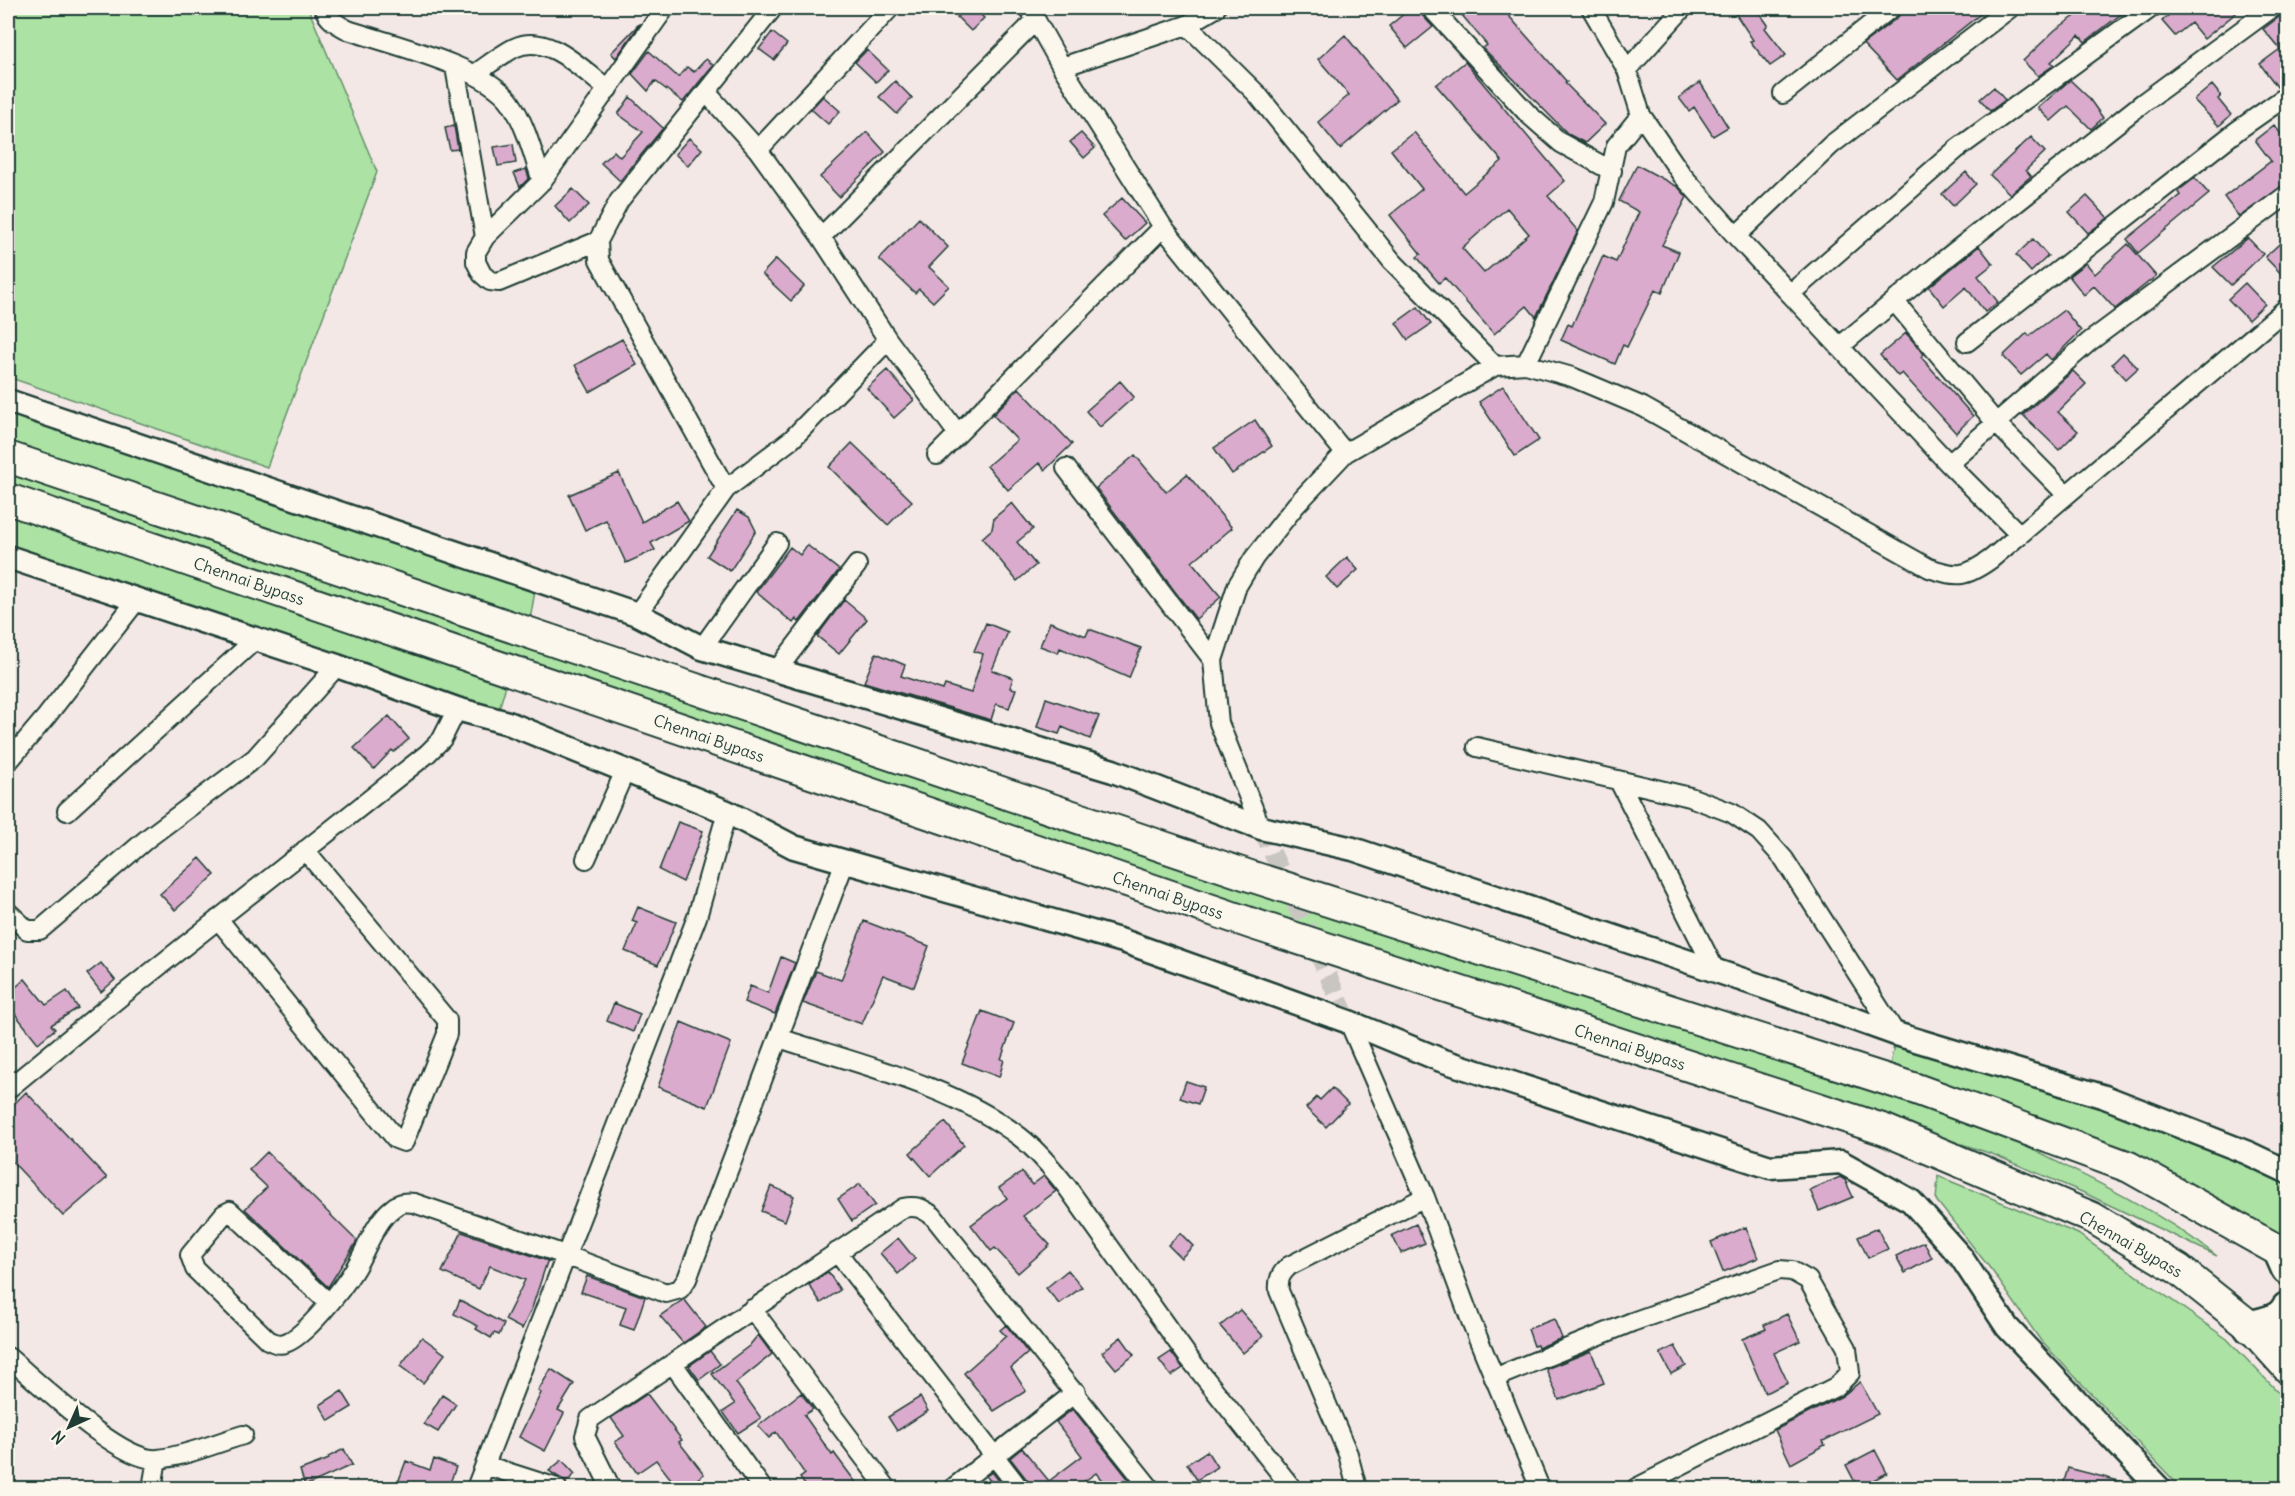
<svg xmlns="http://www.w3.org/2000/svg" width="2295" height="1496" font-family="Delius,sans-serif">
  <style>
    .green { fill: #ace2a4; stroke: #66906c; stroke-width: 1.5 }
    .building { fill: #daabcc; stroke: #1f3d34; stroke-width: 1.5; fill-rule: evenodd }
    .lines { fill: none; stroke-linecap: round; stroke-linejoin: round }
    .minor-tunnel { stroke: #c9c6c2; stroke-width: 18; stroke-dasharray: 18 9; stroke-linecap: butt }
    .minor-casing { stroke: #1f3d34; stroke-width: 22 }
    .tertiary-casing { stroke: #1f3d34; stroke-width: 27 }
    .trunk-casing { stroke: #1f3d34; stroke-width: 34 }
    .motorway-casing { stroke: #1f3d34; stroke-width: 38 }
    .minor { stroke: #fbf7ec; stroke-width: 18 }
    .tertiary { stroke: #fbf7ec; stroke-width: 22 }
    .trunk { stroke: #fbf7ec; stroke-width: 30 }
    .motorway { stroke: #fbf7ec; stroke-width: 33 }
    .labels { text-anchor: middle; stroke-width: 4.5; stroke-linejoin: round; paint-order: stroke }
    .street-label { font-size: 16px; fill: #1f3d34; stroke: #fbf7ec }
  </style>
  <rect width="100%" height="100%" fill="#f4e8e6"/>
  <filter id="ink" filterUnits="userSpaceOnUse"><feTurbulence type="fractalNoise" baseFrequency=".0167" numOctaves="2"/><feDisplacementMap in="SourceGraphic" scale="12" xChannelSelector="R" yChannelSelector="G"/><feConvolveMatrix kernelMatrix="1 2 1 2 8 2 1 2 1" color-interpolation-filters="sRGB"/></filter>
  <g filter="url(#ink)">
    <path class="green" d="M8,8H308L377,172L267,467L8,377Z
      M8,413L535,591L530,620L8,444Z
      M8,466L1998,1133C2073,1170 2151,1205 2217,1256L2082,1192L1992,1154L1539,1005L8,488Z
      M8,510L507,682L499,709L454,696L338,653L8,545Z
      M1894,1045C2028,1084 2162,1120 2287,1182V1244L1889,1070Z
      M1938,1176L2078,1234L2227,1339L2287,1401V1488H2181L2041,1341L1993,1272L1936,1200Z"/>
    <path class="building" d="M966,8H974L984,18L971,31L957,17Z
      M1411,8H1420L1422,15L1433,27L1407,48L1389,26Z
      M1446,8H1502L1567,82L1565,83L1605,124L1585,143L1568,134L1483,48L1487,45L1456,8L1450,12Z
      M1743,8H1756L1768,25L1765,28L1786,55L1770,66L1750,41L1753,40L1735,13Z
      M1904,8H1988L1897,80L1863,44L1898,17Z
      M2087,8H2129L2085,42L2079,35L2051,62L2054,65L2038,76L2023,61L2055,30Z
      M2177,8H2242L2204,39L2191,23L2175,36L2162,21Z
      M2283,8H2288V84L2278,88L2260,64L2280,49L2263,29L2279,17Z
      M639,24H640L616,58L611,53Z
      M772,32L787,44L774,60L759,49Z
      M1345,35L1397,100L1340,149L1318,122L1349,95L1318,59Z
      M867,50L888,70L876,82L855,62Z
      M649,51L678,77L687,67L694,72L706,59L713,65L683,102L655,81L648,91L632,74Z
      M1465,62L1565,181L1548,196L1578,231L1536,317L1527,306L1494,334L1445,278L1439,283L1417,257L1421,254L1390,215L1422,189L1391,150L1414,132L1464,193L1502,161L1436,85ZM1507,208L1529,234L1484,273L1462,248Z
      M2070,80L2088,97L2103,118L2091,129L2068,106L2051,121L2038,108Z
      M895,81L912,98L897,114L879,97Z
      M1700,82L1728,127L1713,136L1694,107L1689,111L1679,98Z
      M2212,85L2221,96L2218,99L2231,115L2219,126L2194,100Z
      M1994,87L2005,100L1990,111L1980,99Z
      M823,96L840,111L828,124L811,109Z
      M630,97L663,128L620,181L601,163L614,151L620,157L643,132L618,114Z
      M2274,125L2288,143V182L2239,217L2224,197L2271,161L2255,140Z
      M454,126L458,149L450,150L445,128Z
      M867,132L885,152L839,197L820,177Z
      M1081,133L1095,148L1084,158L1070,142Z
      M2031,137L2045,152L2026,170L2031,176L2010,194L1990,175Z
      M689,138L702,149L688,166L675,154Z
      M513,144L516,163L498,166L494,147Z
      M1637,165L1678,187L1687,197L1662,245L1679,252L1662,293L1655,290L1627,347L1623,345L1615,364L1561,340L1568,324L1572,326L1603,256L1616,262L1639,212L1619,201Z
      M526,169L529,178L520,187L514,173Z
      M1966,172L1976,184L1953,206L1942,194Z
      M2195,178L2209,194L2138,253L2127,239L2181,195L2178,191Z
      M573,189L589,205L570,223L555,206Z
      M2087,196L2108,218L2088,233L2069,212Z
      M1122,198L1145,223L1125,241L1102,216Z
      M919,218L948,247L929,267L949,286L933,302L919,289L915,293L879,259Z
      M2288,236V281L2265,257Z
      M2248,238L2263,254L2231,285L2213,267Z
      M2033,239L2048,256L2031,272L2016,255Z
      M2128,244L2156,276L2115,309L2094,286L2084,295L2069,276L2086,263L2095,274Z
      M1979,246L1993,264L1978,276L1998,302L1985,312L1966,287L1944,306L1929,287Z
      M776,259L804,286L791,301L762,274Z
      M2245,283L2265,304L2248,320L2228,299Z
      M1418,307L1431,324L1408,340L1396,323Z
      M2064,310L2081,331L2051,360L2046,354L2021,375L2003,356L2027,333L2029,336Z
      M1906,333L1924,354L1921,357L1973,416L1956,433L1902,373L1898,376L1880,355Z
      M622,339L637,365L590,392L575,365Z
      M2123,353L2138,368L2126,379L2112,364Z
      M887,370L914,400L894,418L867,388Z
      M2073,371L2086,384L2058,412L2078,431L2059,450L2023,415Z
      M1120,381L1134,397L1100,427L1086,411Z
      M1503,386L1539,440L1515,456L1479,402Z
      M1019,388L1072,444L1045,470L1039,463L1008,490L987,466L1017,440L993,415Z
      M1255,420L1272,446L1232,474L1214,448Z
      M852,443L912,501L888,525L829,467Z
      M1135,455L1166,492L1187,474L1232,528L1192,562L1221,597L1196,619L1096,488Z
      M619,473L642,522L677,501L689,521L651,543L655,550L626,563L606,520L585,530L569,495Z
      M1012,503L1033,529L1017,542L1036,565L1017,581L982,538L992,529L994,518Z
      M737,510L749,517L756,531L730,571L707,556Z
      M807,545L839,570L799,622L796,619L793,623L756,592L790,547L800,555Z
      M1347,557L1358,570L1337,589L1326,577Z
      M844,600L867,619L839,654L817,636Z
      M1050,622L1086,636L1089,629L1141,648L1129,678L1060,648L1058,653L1040,646Z
      M986,623L1008,632L992,670L1013,678L1010,688L1016,689L1009,708L996,704L991,720L864,682L876,653L905,665L901,676L943,690L945,685L971,693L983,654L974,651Z
      M1046,698L1099,716L1090,739L1062,727L1059,734L1037,727Z
      M389,716L409,739L394,752L392,750L374,769L354,748Z
      M678,822L703,831L683,882L659,870Z
      M200,858L215,875L175,910L160,894Z
      M638,907L676,922L658,965L625,951L637,923L632,921Z
      M864,921L929,946L914,987L883,975L862,1024L803,1003L816,971L841,980Z
      M781,957L795,963L775,1014L744,1002L750,986L768,993Z
      M101,963L115,980L101,992L87,974Z
      M25,979L46,1005L67,991L78,1008L51,1025L55,1029L38,1043L8,1005V994Z
      M614,1003L640,1014L633,1032L607,1021Z
      M982,1011L1014,1023L1001,1059L1004,1060L999,1077L962,1063Z
      M681,1022L731,1043L707,1107L658,1087Z
      M1186,1081L1204,1087L1198,1104L1180,1098Z
      M1332,1088L1348,1104L1326,1127L1306,1108L1317,1097L1320,1100Z
      M26,1092L107,1178L63,1216L8,1157V1110Z
      M945,1122L964,1145L930,1176L910,1153Z
      M267,1152L357,1241L328,1287L245,1209L267,1187L249,1170Z
      M1022,1172L1032,1185L1044,1176L1056,1191L1023,1216L1050,1245L1018,1273L995,1248L991,1251L971,1225L1007,1198L999,1188Z
      M1840,1177L1845,1180L1853,1197L1819,1211L1810,1190Z
      M860,1184L875,1205L852,1221L838,1199Z
      M771,1186L794,1196L785,1221L761,1211Z
      M1416,1224L1425,1243L1401,1253L1392,1235Z
      M1746,1227L1758,1258L1723,1272L1711,1242Z
      M1877,1228L1888,1249L1868,1258L1858,1237Z
      M462,1232L551,1262H547L532,1308L522,1329L505,1320L525,1280L490,1266L479,1289L442,1272Z
      M1180,1233L1193,1246L1181,1258L1168,1245Z
      M898,1238L915,1259L898,1274L880,1253Z
      M1924,1242L1932,1258L1905,1273L1896,1256Z
      M1068,1270L1082,1287L1059,1304L1046,1288Z
      M828,1272L840,1290L821,1303L809,1285Z
      M587,1276L645,1297L634,1330L620,1325L626,1307L581,1292Z
      M684,1299L706,1327L683,1343L660,1316Z
      M460,1300L504,1324L499,1335L494,1333L491,1338L476,1329L478,1326L454,1314Z
      M1240,1310L1263,1336L1243,1353L1220,1326Z
      M1787,1314L1800,1341L1774,1353L1788,1383L1765,1393L1742,1339L1766,1329L1764,1325Z
      M1554,1319L1562,1338L1538,1348L1537,1345L1534,1346L1528,1329Z
      M1006,1325L1028,1353L1011,1368L1026,1391L994,1411L964,1373L1006,1336L1000,1330Z
      M758,1335L772,1354L736,1383L761,1418L738,1433L723,1412L735,1404L712,1374L749,1346Z
      M422,1337L445,1354L423,1383L400,1366Z
      M1121,1337L1134,1355L1116,1369L1102,1352Z
      M1675,1346L1686,1366L1671,1374L1660,1353Z
      M710,1351L720,1364L699,1380L689,1366Z
      M1591,1351L1604,1383L1559,1400L1546,1369Z
      M1171,1352L1183,1368L1171,1376L1159,1360Z
      M551,1369L574,1384L558,1410L564,1413L545,1451L519,1437L541,1393L538,1391Z
      M1860,1382L1878,1414L1823,1441L1825,1445L1791,1464L1775,1430L1842,1396Z
      M342,1391L352,1407L329,1421L320,1405Z
      M801,1393L813,1409L804,1415L832,1455L834,1453L860,1488H807L800,1478L805,1474L776,1432L769,1438L758,1426Z
      M647,1394L682,1440L679,1442L704,1474L685,1488H678L656,1460L637,1473L615,1442L624,1436L611,1418Z
      M442,1395L456,1404L438,1432L424,1424Z
      M920,1397L928,1411L897,1431L888,1417Z
      M1073,1409L1134,1486L1131,1488H1108L1096,1473L1075,1488H1030L1028,1481L1010,1458L1022,1448L1049,1481L1082,1456L1056,1422Z
      M344,1449L352,1465L305,1486L300,1470L329,1459L328,1457Z
      M1875,1450L1887,1473L1858,1488L1846,1465Z
      M1207,1451L1217,1467L1197,1480L1187,1464Z
      M434,1459L456,1467L448,1488H396L406,1461L430,1470Z
      M562,1460L575,1474L566,1482L549,1471Z
      M2068,1468L2127,1483L2126,1488H2062Z
      M992,1472L1005,1488H997L986,1476Z"/>
    <g class="lines">
      <path class="minor-tunnel" d="M1261,828L1349,1022"/>
      <g class="minor-casing">
        <path id="minor" d="M324,8C328,20 337,24 348,30C390,44 487,67 511,103C526,125 533,155 542,181
          M890,8L758,150L821,237L888,340L958,434
          M1029,8L1062,67L1163,227L1345,453
          M1431,8L1528,114L1561,143L1612,171
          M1591,8L1627,70
          M1683,8L1627,70L1641,115L1682,175L1736,236L1831,145L2010,8
          M1187,25L1257,94L1392,261L1495,366
          M455,67L485,237
          M1062,67L1187,25L1216,8
          M475,74C488,65 501,55 514,48C548,31 583,71 608,89
          M706,92L758,150
          M1783,94L1891,8
          M1736,236L1949,464L2019,534
          M821,237L1036,20
          M598,241L499,282L490,281L482,274L476,262V252L485,237L542,181L665,8
          M1790,294L1957,149L2151,8
          M1895,302L1996,423L2066,494
          M1967,342L2238,130L2288,95
          M1839,347L1944,260L2144,102L2272,8
          M1526,364L1604,202L1616,146L1641,115
          M937,455L1163,227
          M1949,464L2089,342L2288,194
          M1066,468L1213,660
          M726,489L599,260L598,241L619,201L773,8
          M637,614L726,489L792,439L888,340
          M702,648L777,543
          M777,670L857,565
          M1477,747L1690,797L1732,813L1759,831L1784,859L1896,1034
          M8,762L46,717L137,600
          M1619,781L1715,970
          M67,811L256,639
          M1261,828L1219,723L1213,660L1237,586L1254,558L1296,505L1345,453L1495,366L1526,364L1572,377L1643,407L1929,568C1958,578 1966,577 1991,559L2288,307
          M586,859L625,771
          M8,912L27,930H40L148,838L255,758L337,666
          M218,919L396,1139L404,1142L447,1034V1020L305,850
          M1349,1022L1425,1197L1471,1321L1540,1488
          M779,1038C858,1064 954,1086 1020,1137C1038,1151 1053,1169 1067,1187L1189,1358L1292,1488
          M8,1089L120,997L427,754L442,739L457,709
          M837,1252L1019,1488
          M328,1302L230,1211L224,1214L190,1255L195,1269L268,1340C274,1343 279,1345 285,1343C305,1337 343,1288 354,1270C366,1251 375,1221 393,1208C400,1202 406,1202 414,1203L565,1255L666,1293L680,1289L687,1279L844,864
          M752,1309L887,1488
          M8,1357C38,1382 121,1463 158,1459C186,1456 216,1443 243,1435
          M673,1364L762,1488
          M1494,1378L1632,1322L1779,1270L1792,1271L1808,1280L1847,1348L1850,1373L1837,1386L1636,1488
          M485,1465L557,1488
          M152,1488L157,1459
          M476,1488L697,917L727,812
          M611,1488L585,1436L590,1419L903,1208C916,1205 922,1208 933,1216L1150,1488
          M953,1488L1076,1392
          M1357,1488L1348,1454L1279,1291C1278,1280 1280,1274 1289,1266L1425,1197"/>
      </g>
      <g class="tertiary-casing">
        <path id="tertiary" d="M8,401L637,614L702,648L1113,771L1261,828L1353,849L1764,987L1896,1034L2105,1097L2248,1153L2288,1172
          M8,557L337,666L457,709L508,723L727,812L794,847L1123,941L1349,1022L1441,1060L1770,1167L1841,1162L1911,1201L1961,1257L2007,1327L2159,1488"/>
      </g>
      <g class="trunk-casing">
        <path id="trunk" d="M8,457L1250,876L1916,1089L2129,1167L2288,1256
          M8,499L1253,924L1885,1130L2093,1218L2178,1269L2251,1327L2288,1368"/>
      </g>
      <g class="motorway-casing">
        <path id="motorway" d="M2281,1252L2288,1268
          M2251,1327C2264,1325 2281,1322 2288,1309"/>
      </g>
      <use href="#minor" class="minor"/>
      <use href="#tertiary" class="tertiary"/>
      <use href="#trunk" class="trunk"/>
      <use href="#motorway" class="motorway"/>
    </g>
  </g>
  <g class="labels">
    <g class="street-label">
      <text transform="translate(249 581) rotate(19)" y="6">Chennai Bypass</text>
      <text transform="translate(709 738) rotate(19)" y="6">Chennai Bypass</text>
      <text transform="translate(1168 895) rotate(19)" y="6">Chennai Bypass</text>
      <text transform="translate(1630 1047) rotate(18)" y="6">Chennai Bypass</text>
      <text transform="translate(2131 1244) rotate(30)" y="6">Chennai Bypass</text>
    </g>
  </g>
  <rect width="2295" height="1496" fill="none" stroke="#fbf7ec" stroke-width="30"/>
  <rect x="15" y="15" width="2265" height="1466" fill="none" stroke="#1f3d34" stroke-width="2" filter="url(#ink)"/>
  <g transform="translate(69 1427) rotate(225)" stroke="#fbf7ec" stroke-width="4.5" paint-order="stroke">
  <path d="M0-4.5L10 22L0 15L-10 22Z" fill="#1f3d34"/>
  <text y="-9" font-size="16" font-weight="bold" text-anchor="middle" fill="#1f3d34">N</text>
  </g>
</svg>
